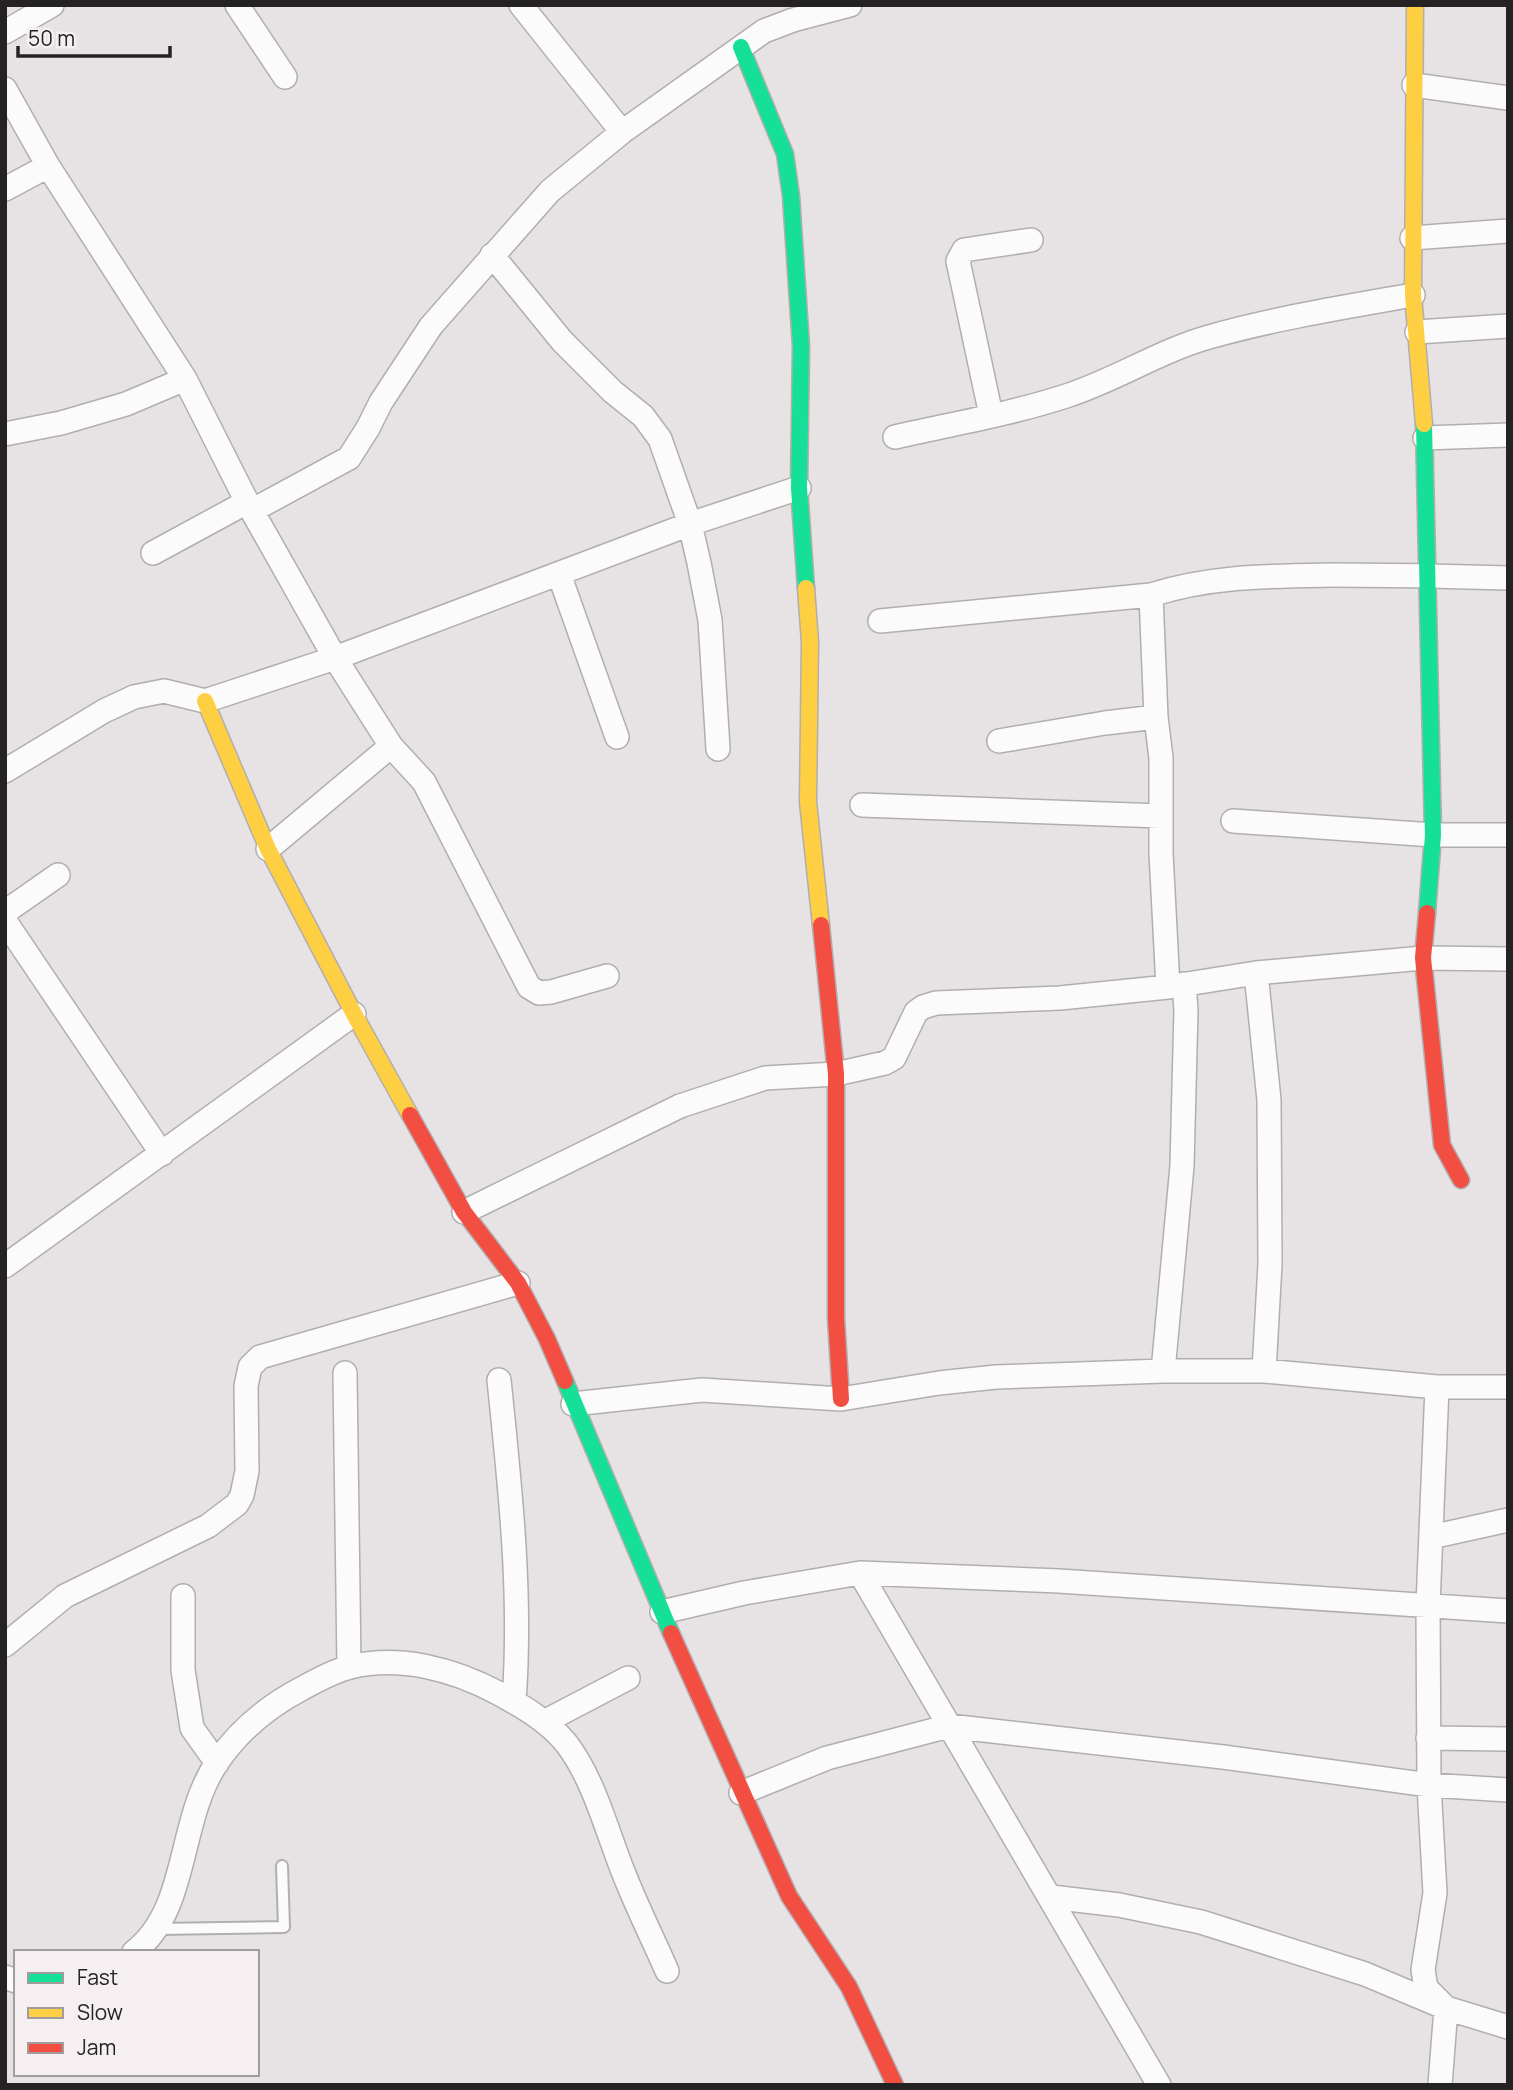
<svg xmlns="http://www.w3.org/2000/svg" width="1513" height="2090" font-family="Manrope,sans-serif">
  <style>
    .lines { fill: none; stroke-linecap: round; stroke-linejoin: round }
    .lane-casing { stroke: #b2aeb0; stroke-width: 14 }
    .street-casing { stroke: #b2aeb0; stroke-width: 26 }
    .fast-casing { stroke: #b2aeb0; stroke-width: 19 }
    .slow-casing { stroke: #b2aeb0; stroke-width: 19 }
    .jam-casing { stroke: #b2aeb0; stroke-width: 19 }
    .lane { stroke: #fbfbfb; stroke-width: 10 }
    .street { stroke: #fbfbfb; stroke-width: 23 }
    .fast { stroke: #16e098; stroke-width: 16 }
    .slow { stroke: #ffcf43; stroke-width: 16 }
    .jam { stroke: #f24e42; stroke-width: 16 }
  </style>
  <rect width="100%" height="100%" fill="#e7e2e4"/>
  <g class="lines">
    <g class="lane-casing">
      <path id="lane" d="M157,1929L284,1927L282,1866"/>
    </g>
    <g class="street-casing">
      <path id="street" d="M237,5L285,77
        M521,5L622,132
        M5,32L52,5
        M1414,85L1508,98
        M5,89L48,166L185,379L247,502L335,658L391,746L424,782L529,987L539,993L551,992L607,976
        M5,189L48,166
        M1412,238L1508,231
        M492,255L562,341L613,392L643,416L660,439L690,524L699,563L710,620L718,749
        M1417,332L1508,326
        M991,415L958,261L964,250L1031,240
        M5,434L61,423L126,404L185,379
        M895,437C952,424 1011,414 1066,396C1116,380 1159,351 1209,337C1276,318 1345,307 1413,295
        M1425,438L1508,435
        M253,510L349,458L368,428L381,402L431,326L550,191L622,132L764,31L793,20L850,5
        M153,553L247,502
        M559,574L617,737
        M1151,595L1156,717L1161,758V853L1168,987
        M880,621L1151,595C1210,576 1269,576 1331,575C1390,575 1449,576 1508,578
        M999,741L1105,723L1156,717
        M5,771L104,711L134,697L164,691L205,701L335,658L690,524L799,488
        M862,805L1161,816
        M1233,821L1433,835H1508
        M268,849L391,746
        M5,912L58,875
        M5,921L162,1154
        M1256,973L1269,1100L1270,1264L1264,1371
        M464,1212L680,1106L765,1078L836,1074L885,1063L894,1058L916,1012L923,1007L936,1003L1060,998L1168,987L1256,973L1423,958L1508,959
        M5,1266L354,1014
        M1163,1371L1182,1166L1186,1010L1184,984
        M345,1373L349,1667
        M499,1380C510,1487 522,1594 514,1701
        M1437,1387L1428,1605L1429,1785L1435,1893L1423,1970L1426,1988L1446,2008L1440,2085
        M573,1404L702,1390L841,1399L939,1383L996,1377L1163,1371H1264L1437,1387H1508
        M1431,1537L1508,1520
        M860,1573L1159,2085
        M183,1596V1670L192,1728L217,1763
        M662,1612L744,1593L860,1573L1059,1581L1508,1611
        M5,1645L65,1596L208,1526L237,1504L242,1495L247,1471L246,1386L250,1367L260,1357L518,1283
        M544,1722L628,1678
        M1428,1738L1508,1739
        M741,1793L827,1758L949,1726L1223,1757L1429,1785L1508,1790
        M1051,1897L1119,1905L1201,1922L1365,1974L1446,2008L1508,2027
        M134,1952C190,1909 177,1820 218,1761C240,1729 267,1707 301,1689C316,1681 333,1671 350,1667C400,1655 453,1669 498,1693C522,1706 548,1721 566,1743C594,1779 607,1832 624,1874C637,1907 653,1939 667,1971
        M5,1977L16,1981"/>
    </g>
    <g class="fast-casing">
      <path id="fast" d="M741,47L785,154L791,196L801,346L799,488L806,588
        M1424,424L1433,835L1427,913
        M565,1381L671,1633"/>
    </g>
    <g class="slow-casing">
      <path id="slow" d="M1415,5L1413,295L1424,424
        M806,588L810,642L808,802L821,925
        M205,701L268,849L354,1014L410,1115"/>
    </g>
    <g class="jam-casing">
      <path id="jam" d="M1427,913L1423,958L1442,1145L1461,1180
        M821,925L836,1074V1318L841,1399
        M410,1115L464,1212L518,1283L547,1339L565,1381
        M671,1633L789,1896L849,1987L895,2085"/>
    </g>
    <use href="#lane" class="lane"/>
    <use href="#street" class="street"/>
    <use href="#fast" class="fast"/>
    <use href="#slow" class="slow"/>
    <use href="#jam" class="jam"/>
  </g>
  <rect width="1513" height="2090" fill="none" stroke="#242223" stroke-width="14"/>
  <rect x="14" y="1950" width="245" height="126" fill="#f5eff1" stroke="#a19d9f" stroke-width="2"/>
  <rect x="28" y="1973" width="35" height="10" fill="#16e098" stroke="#a19d9f" stroke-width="2"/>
  <text x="77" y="1985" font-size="21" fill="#242223">Fast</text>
  <rect x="28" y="2008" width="35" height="10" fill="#ffcf43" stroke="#a19d9f" stroke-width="2"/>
  <text x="77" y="2020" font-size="21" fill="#242223">Slow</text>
  <rect x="28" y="2043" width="35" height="10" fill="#f24e42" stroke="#a19d9f" stroke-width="2"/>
  <text x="77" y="2055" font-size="21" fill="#242223">Jam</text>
  <path d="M18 46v10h152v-10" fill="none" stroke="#242223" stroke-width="3.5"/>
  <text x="28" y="46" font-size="21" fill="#242223" stroke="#f5eff1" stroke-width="5" paint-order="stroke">50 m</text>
</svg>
